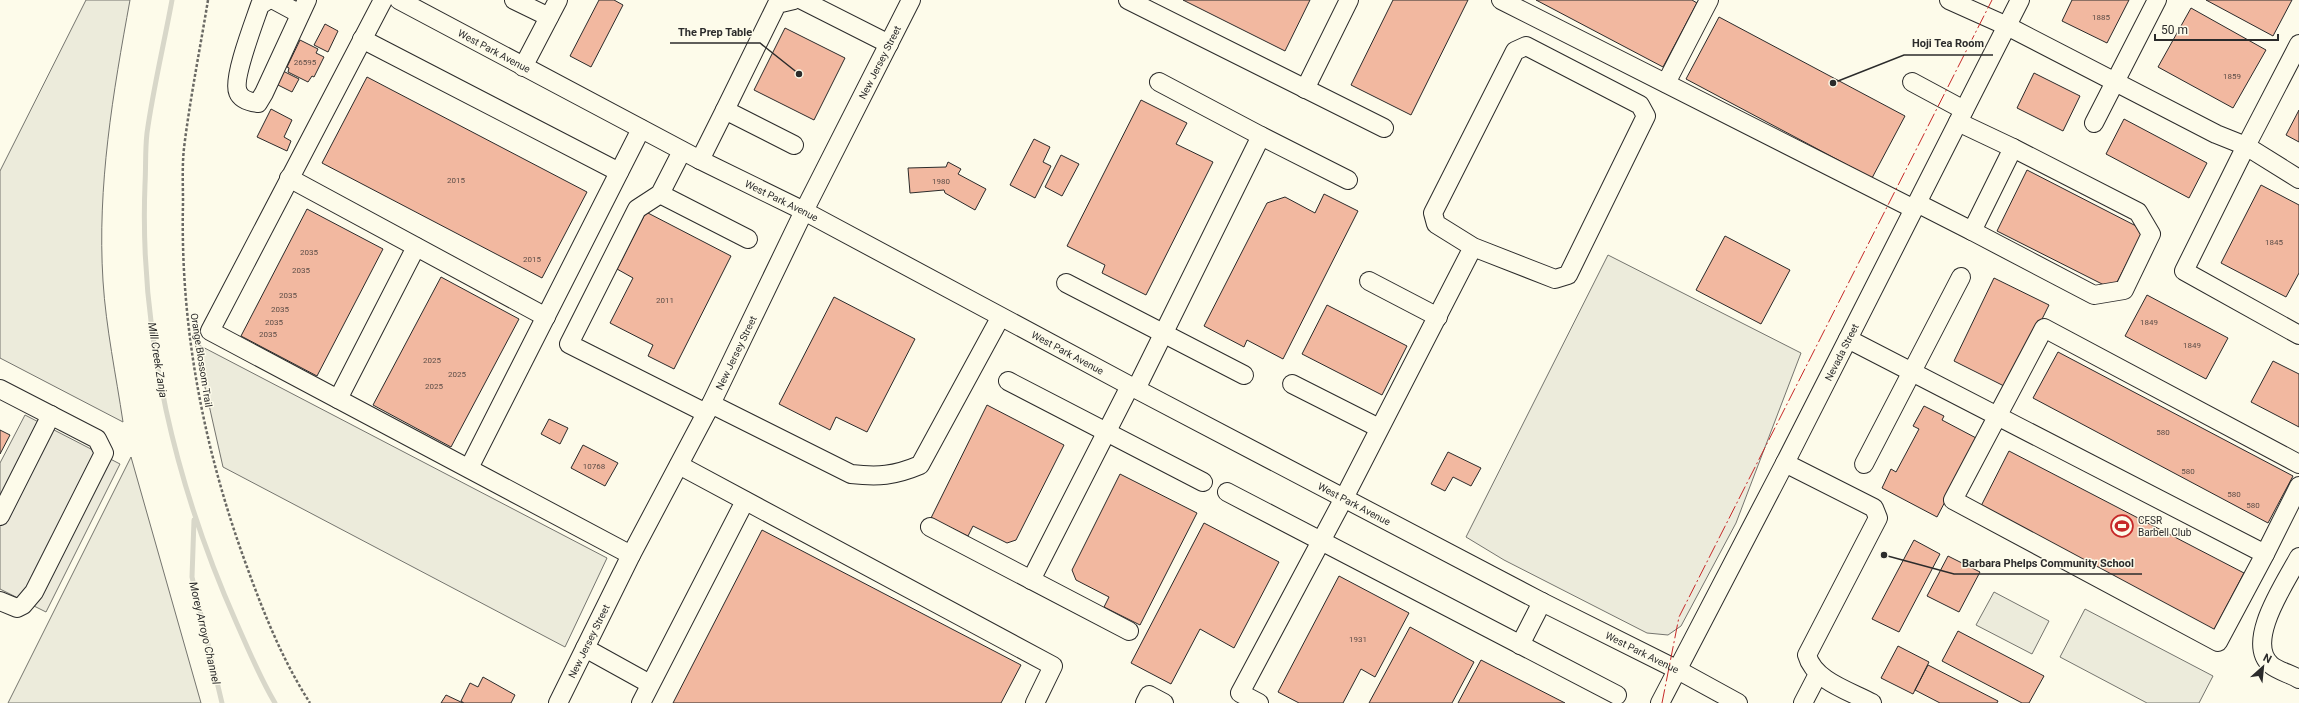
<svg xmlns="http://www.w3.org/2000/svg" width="2299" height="703" font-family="Roboto,sans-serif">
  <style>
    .green { fill: #ecebdb; stroke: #74746e }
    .parking { fill: #eceadb; stroke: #74746e }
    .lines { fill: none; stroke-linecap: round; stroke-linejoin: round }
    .stream { stroke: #d8d7c9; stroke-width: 5 }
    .building { fill: #f2b8a0; stroke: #2b2b2b }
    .minor-casing { stroke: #2b2b2b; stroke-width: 20 }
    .path { stroke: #6a6964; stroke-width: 2.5; stroke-dasharray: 3 2; stroke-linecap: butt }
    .minor { stroke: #fdfbea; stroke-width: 18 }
    .power { stroke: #c62828; stroke-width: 1; stroke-dasharray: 14 3 2 3; stroke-linecap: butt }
    .labels { text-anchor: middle; stroke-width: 3; stroke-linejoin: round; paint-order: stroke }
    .number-label { font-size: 8px; fill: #5d4e48 }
    .street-label { font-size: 10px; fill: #2b2b2b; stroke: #fdfbea }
    .poi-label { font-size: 10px; fill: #2b2b2b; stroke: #fdfbea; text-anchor: start }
    .water-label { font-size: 11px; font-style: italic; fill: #2b2b2b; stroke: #fdfbea }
    .leader { fill: none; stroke: #2b2b2b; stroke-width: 1.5 }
    .callout-dot { fill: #2b2b2b; stroke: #fdfbea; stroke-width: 1.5 }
    .callout-label { font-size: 11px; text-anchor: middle; font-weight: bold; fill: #2b2b2b; stroke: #fdfbea; stroke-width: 3; stroke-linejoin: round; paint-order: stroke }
  </style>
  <rect width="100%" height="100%" fill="#fdfbea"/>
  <path class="green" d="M86,0H130C113,93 97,186 103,281C106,328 116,375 123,422L0,358V171Z
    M1608,255L1801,353L1736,523L1681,626L1668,635L1647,633L1504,560L1466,537Z
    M195,343L607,558L565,647L223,467Z
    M131,457L201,703H8Z
    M1994,592L2049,621L2032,654L1976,625Z
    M2085,609L2213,676L2199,703H2147L2060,657Z"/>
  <path class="parking" d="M25,415L120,464L46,612L0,589V463Z"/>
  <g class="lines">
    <path class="stream" d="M172,0C164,44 153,89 147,133C145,150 146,167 145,184C139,335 176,487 237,624C249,651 260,678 275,703
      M194,520L192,577L222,703"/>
  </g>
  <path class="building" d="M599,0H614L623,5L591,67L570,56Z
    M1183,0H1310L1285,51Z
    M1393,0H1468L1411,115L1351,85Z
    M1536,0H1692L1697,3L1663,67Z
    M2072,0H2129L2107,43L2062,21Z
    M2206,0H2292L2273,36Z
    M2191,8L2266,50L2233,108L2158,67Z
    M1719,17L1905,116L1872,178L1686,79Z
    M325,24L338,31L328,52L314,45Z
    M785,28L845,58L814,120L754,90Z
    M300,40L318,49L316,53L324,57L314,77L312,76L308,82L288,72L289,68L287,67Z
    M283,71L299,79L292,92L276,84Z
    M2034,73L2080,96L2063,131L2017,108Z
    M367,77L587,192L542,278L322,163Z
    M1141,100L1187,123L1176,144L1213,162L1146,295L1102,273L1105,265L1067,246Z
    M271,109L292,120L284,137L291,141L287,151L257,137Z
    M2299,110V142L2286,135Z
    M2124,119L2207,163L2189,198L2106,154Z
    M1034,139L1050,147L1043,162L1051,166L1035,198L1010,185Z
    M1061,155L1079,164L1062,196L1045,187Z
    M948,162L961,169L958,174L986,189L975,210L945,193L944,190L910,193L908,168L946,167Z
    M2027,170L2138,227L2142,234L2116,284L2106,286L1997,231Z
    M2261,185L2299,205V273L2286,297L2221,263Z
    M1324,194L1358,211L1283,359L1247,340L1244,347L1204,326L1267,203L1285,197L1315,213Z
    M307,209L383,249L317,376L241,336Z
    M646,212L731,256L674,369L648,356L653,345L610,323L633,278L617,269Z
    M1725,236L1790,270L1761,324L1696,290Z
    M441,277L519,319L451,447L373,405Z
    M1994,278L2049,305L2008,388L1954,361Z
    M2147,295L2228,338L2206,379L2125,336Z
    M834,297L915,339L867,432L836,417L830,430L779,404Z
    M1327,305L1407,346L1382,395L1302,354Z
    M2058,352L2293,476L2268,523L2033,398Z
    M2273,361L2299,374V427L2251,402Z
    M987,405L1064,445L1016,540L1007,543L973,526L968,536L931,518Z
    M1924,406L1944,416L1942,420L1978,439L1937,517L1882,488L1891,469L1896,472L1919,429L1913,426Z
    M549,419L568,428L560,444L541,434Z
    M0,430L10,435L0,454Z
    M583,445L618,463L605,486L571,468Z
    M2009,451L2244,573L2214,630L1980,508Z
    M1448,452L1481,468L1471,486L1453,477L1445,491L1431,484Z
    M1120,474L1197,513L1140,625L1104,607L1109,597L1076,580L1072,570Z
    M1204,523L1279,562L1234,648L1200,629L1171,684L1131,663Z
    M762,530L1021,665L1001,703H673Z
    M1914,540L1940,554L1899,632L1872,619Z
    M1948,556L1980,572L1959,612L1927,596Z
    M1339,576L1409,613L1375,677L1361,669L1343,703H1299L1278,692Z
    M1410,627L1474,662L1452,703H1369Z
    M1958,631L2044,676L2029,703H2022L1942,661Z
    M1898,646L1929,662L1913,694L1881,678Z
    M1481,660L1565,703H1458Z
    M1928,665L1998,701L1997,703H1940L1915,690Z
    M483,677L515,695L511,703H464L461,701L470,683L478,687Z
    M446,695L463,703H441Z"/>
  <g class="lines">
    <g class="minor-casing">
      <g id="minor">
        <path d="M268,0L260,5C255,20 232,79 238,92C241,100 250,102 258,103L264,93L307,0"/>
        <path d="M274,0L300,14"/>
        <path d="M383,0L210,331L631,555"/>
        <path id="s1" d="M399,0L700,160L804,211L1136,389L1542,602L1676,669L1738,703"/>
        <path d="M514,0L549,17"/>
        <path d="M802,0L889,44"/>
        <path d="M1128,0L1384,128"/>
        <path d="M1501,0L1914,209"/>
        <path d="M1949,0L2007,26L2216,134L2246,146L2299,44"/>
        <path d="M362,39L619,172"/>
        <path d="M523,67L558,0"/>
        <path d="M1912,82L1964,110"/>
        <path d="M1666,83L1709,0"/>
        <path d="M1305,89L1349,0"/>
        <path d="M725,110L777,4L794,0"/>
        <path d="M2094,123L2157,0"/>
        <path d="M1261,136L1348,180"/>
        <path d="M682,151L660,194L637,209L569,344L706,413"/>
        <path d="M700,160L725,110L794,145"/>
        <path d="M289,178L546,317"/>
        <path d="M2299,179L2246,146L2184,271L2299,335"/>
        <path d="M660,194L748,239"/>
        <path d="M1917,203L1972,231L2013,148L1958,122"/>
        <path d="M1972,231L2094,295L2124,290L2151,234L2138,212L2013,148"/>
        <path d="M1369,281L1438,317"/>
        <path d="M1066,283L1244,375"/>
        <path d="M1848,339C1987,410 2126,482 2265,554L2218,642L1953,500L2044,328L2299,464"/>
        <path d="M1008,381L1203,482"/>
        <path d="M1292,384L1379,428"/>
        <path d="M0,389L97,439L104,453L34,592L23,605L17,608L0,601"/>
        <path d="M1136,389L1261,136L1159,82"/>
        <path d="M338,399L416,247"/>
        <path d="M711,404L851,474C878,477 894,476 920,465L1000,318"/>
        <path d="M1785,463L1874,508L1878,518L1807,655C1814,681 1850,691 1872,703"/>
        <path d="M1864,464L1961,277"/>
        <path d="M679,465L1053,666L1035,703"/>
        <path d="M469,468L641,129"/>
        <path d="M1227,492L1617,695"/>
        <path d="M0,516L51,415"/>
        <path d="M930,527L1129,631"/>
        <path d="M2265,554L2299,486"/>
        <path d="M2299,557C2286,582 2244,642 2271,665C2278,671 2291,674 2299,679"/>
        <path d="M1031,580L1130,386"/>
        <path d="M1520,645L1542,602"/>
        <path d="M585,648L650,684"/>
        <path id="s2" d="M558,703L631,555L711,404L804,211L911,0"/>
        <path d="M641,703L745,501"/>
        <path d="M1145,703L1149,695L1164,703"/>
        <path d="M1259,703L1240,693L1344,498L1473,247L1436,224L1433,213L1515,51L1526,46L1640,105L1646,116L1568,275L1555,279L1473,247"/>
        <path id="s3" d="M1660,703L1785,463L2020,0"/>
        <path d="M1803,703L1818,674"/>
      </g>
    </g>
    <path class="path" d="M208,0C200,49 190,99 184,148C182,166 183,185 183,203C180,328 204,450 247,567C264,614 283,661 310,703"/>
    <use href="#minor" class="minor"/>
    <path class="power" d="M1662,703L1679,617L1992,0"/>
  </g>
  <defs>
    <g id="stadium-ring" transform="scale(1.15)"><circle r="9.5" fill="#fdfbea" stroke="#c62828" stroke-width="1.5"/><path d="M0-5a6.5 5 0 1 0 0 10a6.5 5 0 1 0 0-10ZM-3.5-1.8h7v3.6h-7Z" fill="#c62828"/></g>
  </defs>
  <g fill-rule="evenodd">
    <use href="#stadium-ring" x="2122" y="526"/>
  </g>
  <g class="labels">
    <g class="number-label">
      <text x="2101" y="20">1885</text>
      <text x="305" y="65">26595</text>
      <text x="2232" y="79">1859</text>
      <text x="456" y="183">2015</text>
      <text x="941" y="184">1980</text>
      <text x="2274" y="245">1845</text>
      <text x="309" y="255">2035</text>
      <text x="532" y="262">2015</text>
      <text x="301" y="273">2035</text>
      <text x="288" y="298">2035</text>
      <text x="665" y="303">2011</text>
      <text x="280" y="312">2035</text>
      <text x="274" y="325">2035</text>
      <text x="2149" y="325">1849</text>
      <text x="268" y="337">2035</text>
      <text x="2192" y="348">1849</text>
      <text x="432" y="363">2025</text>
      <text x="457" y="377">2025</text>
      <text x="434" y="389">2025</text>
      <text x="2163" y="435">580</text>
      <text x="594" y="469">10768</text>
      <text x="2188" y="474">580</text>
      <text x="2234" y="497">580</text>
      <text x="2253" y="508">580</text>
      <text x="1358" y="642">1931</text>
    </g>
    <g class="street-label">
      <text dy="4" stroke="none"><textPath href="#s1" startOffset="108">West Park Avenue</textPath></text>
      <text dy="4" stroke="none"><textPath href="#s2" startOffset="717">New Jersey Street</textPath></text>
      <text dy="4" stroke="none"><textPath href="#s1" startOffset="432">West Park Avenue</textPath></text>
      <text dy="4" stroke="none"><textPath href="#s2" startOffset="393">New Jersey Street</textPath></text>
      <text dy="4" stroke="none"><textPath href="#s3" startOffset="395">Nevada Street</textPath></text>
      <text dy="4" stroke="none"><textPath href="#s1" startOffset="756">West Park Avenue</textPath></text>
      <text transform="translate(202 360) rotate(81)" y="4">Orange Blossom Trail</text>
      <text dy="4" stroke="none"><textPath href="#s1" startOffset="1080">West Park Avenue</textPath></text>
      <text dy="4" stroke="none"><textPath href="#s2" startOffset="69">New Jersey Street</textPath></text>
      <text dy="4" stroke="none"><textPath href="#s1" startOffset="1404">West Park Avenue</textPath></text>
    </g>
    <g class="poi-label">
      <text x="2138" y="524">CFSR<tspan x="2138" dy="12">Barbell Club</tspan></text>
    </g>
    <g class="water-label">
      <text transform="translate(158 360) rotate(81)" y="4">Mill Creek Zanja</text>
      <text transform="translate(205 633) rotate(77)" y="4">Morey Arroyo Channel</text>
    </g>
  </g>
  <path class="leader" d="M799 74L760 43H670M1833 83L1904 55H1993M1884 555L1954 574H2142"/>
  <g class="callout-dot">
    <circle cx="799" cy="74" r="4"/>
    <circle cx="1833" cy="83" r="4"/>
    <circle cx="1884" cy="555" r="4"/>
  </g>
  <g class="callout-label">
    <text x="715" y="36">The Prep Table</text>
    <text x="1948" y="47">Hoji Tea Room</text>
    <text x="2048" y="567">Barbara Phelps Community School</text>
  </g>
  <g transform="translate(2263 667) rotate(27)" stroke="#fdfbea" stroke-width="3" paint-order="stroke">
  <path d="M0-3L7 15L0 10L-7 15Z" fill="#2b2b2b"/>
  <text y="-6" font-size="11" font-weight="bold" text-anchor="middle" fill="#2b2b2b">N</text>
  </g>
  <path d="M2155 34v6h123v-6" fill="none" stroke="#2b2b2b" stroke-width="2"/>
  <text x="2161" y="34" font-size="12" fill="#2b2b2b" stroke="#fdfbea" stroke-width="3" paint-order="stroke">50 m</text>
</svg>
